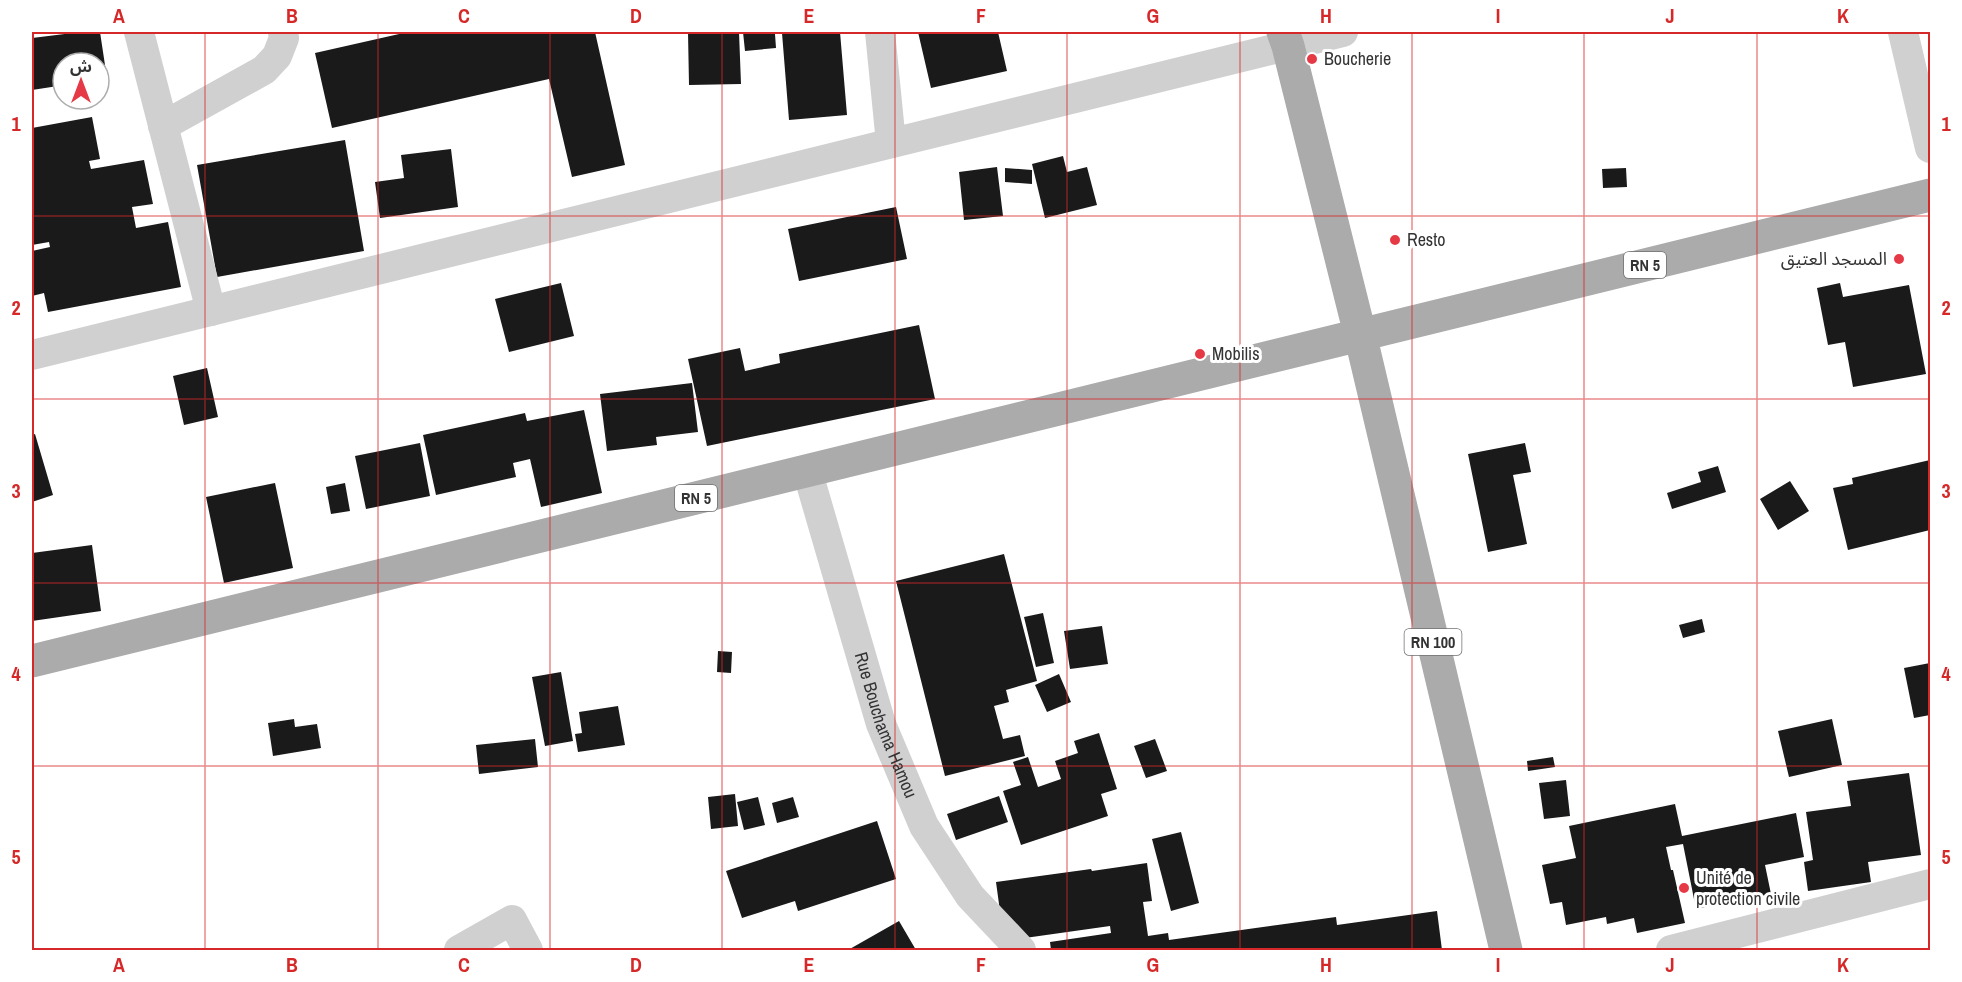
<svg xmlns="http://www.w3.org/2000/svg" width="1962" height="982" font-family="'Archivo Narrow','Noto Sans Arabic',sans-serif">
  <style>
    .building { fill: #1a1a1a }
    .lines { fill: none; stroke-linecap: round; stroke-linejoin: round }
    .minor { stroke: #d0d0d0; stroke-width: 30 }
    .primary { stroke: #ababab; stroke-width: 33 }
    .grid { fill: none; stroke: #d62828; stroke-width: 1.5; stroke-opacity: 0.55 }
    .poi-dot { fill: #e63946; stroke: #fff; stroke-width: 2 }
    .labels { text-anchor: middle; stroke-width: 6; stroke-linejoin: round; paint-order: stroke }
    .shield { fill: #fff; stroke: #707070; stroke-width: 1.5 }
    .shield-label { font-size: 16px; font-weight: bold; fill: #333 }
    .poi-label { font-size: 18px; fill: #333; stroke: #fff; text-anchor: start }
    .street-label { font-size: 18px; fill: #333; stroke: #fff }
    .neatline { fill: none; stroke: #d62828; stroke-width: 2 }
    .grid-label { font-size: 20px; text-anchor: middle; font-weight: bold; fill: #d62828 }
  </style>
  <rect width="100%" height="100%" fill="#fff"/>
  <path class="building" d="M81,32H100L108,85L99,86V63H63V92H59L58,86L32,90V38Z
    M408,32H595L625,165L572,177L549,79L332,128L315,53Z
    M688,32H739L741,84L689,85Z
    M743,32H840L847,115L789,120L782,33L775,34L776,48L745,51Z
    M918,32H998L1007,71L931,88Z
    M92,117L100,159L89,161L91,169L144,160L153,204L132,207L136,228L168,222L181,287L48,312L44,293L32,296V251L50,247L49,242L32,245V128Z
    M345,140L364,251L217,277L197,165Z
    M451,149L458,207L380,218L375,182L404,178L401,155Z
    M1063,156L1067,172L1087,167L1097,205L1045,218L1032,164Z
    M997,167L1003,216L964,220L959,172Z
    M1005,168L1032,170V184L1005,182Z
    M1626,168L1627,187L1603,188L1602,169Z
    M896,207L907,259L799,281L788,229Z
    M561,283L574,336L509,352L495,299Z
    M1840,283L1843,297L1909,285L1926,374L1853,387L1845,342L1828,345L1817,288Z
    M919,325L935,399L707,446L688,359L740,348L745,371L780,363L779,354Z
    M207,368L218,417L184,425L173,376Z
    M692,383L698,432L656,437L657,445L607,451L600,394Z
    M584,410L602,493L541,507L530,459L513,463L516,477L436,495L423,435L525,413L527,421Z
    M35,434L53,495L32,502V435Z
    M420,443L430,496L366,509L355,456Z
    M1525,443L1531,472L1513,475L1527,544L1488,552L1468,454Z
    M1930,460V530L1848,550L1833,488L1853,484L1852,478Z
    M1718,466L1726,492L1672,509L1667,493L1701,482L1698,472Z
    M1790,481L1809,511L1778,530L1760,499Z
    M275,483L293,568L224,583L206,497Z
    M345,483L350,511L331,514L326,487Z
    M92,545L101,611L32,621V553Z
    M1004,554L1037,681L1006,690L1009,702L994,706L1003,739L1020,735L1025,756L945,776L896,581Z
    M1043,613L1054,663L1036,667L1024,617Z
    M1702,619L1705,632L1683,638L1679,625Z
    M1102,626L1108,664L1070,669L1064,631Z
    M718,651L732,652L731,673L717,672Z
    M1930,663V715L1914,718L1904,668Z
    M561,672L573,741L545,746L532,677Z
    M1059,674L1071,702L1047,712L1035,685Z
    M618,706L625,745L578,752L575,734L582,733L579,712Z
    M294,719L295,727L317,724L321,748L273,756L268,723Z
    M1832,719L1842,765L1789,777L1778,731Z
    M1099,733L1117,789L1101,794L1108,816L1021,845L1003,791L1021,785L1013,762L1028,757L1038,787L1061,779L1055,761L1078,753L1074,741Z
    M535,739L538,767L479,774L476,745Z
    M1155,739L1167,771L1146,778L1134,746Z
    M1553,757L1555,767L1528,771L1527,761Z
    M1909,773L1921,855L1868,862L1871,882L1808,891L1804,862L1813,860L1806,812L1851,806L1847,781Z
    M1566,780L1570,816L1544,819L1539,783Z
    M735,794L738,826L711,829L708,797Z
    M999,796L1008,822L956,840L947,814Z
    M758,797L765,825L744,830L737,802Z
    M793,797L799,817L777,823L772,803Z
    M1675,804L1682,836L1796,813L1804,857L1765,865L1771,894L1696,909L1683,844L1666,847L1671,870H1673L1685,923L1637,933L1634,918L1607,924L1606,917L1566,925L1562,902L1550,904L1542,865L1576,858L1569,826Z
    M877,821L896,879L798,911L795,901L742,918L726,871Z
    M1181,832L1199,903L1171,911L1152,839Z
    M1147,863L1152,901L1143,902L1148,936L1168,933L1169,940L1336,917L1337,925L1437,911L1442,950H1051L1050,942L1111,933L1110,926L1004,941L996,882L1091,869L1092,871Z
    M899,921L916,950H848Z"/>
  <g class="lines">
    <g class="minor">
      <path d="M139,32L211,311"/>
      <path d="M880,32L891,143"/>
      <path d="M1903,32L1930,148"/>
      <path d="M163,126L264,70L277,56L284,38L283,32"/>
      <path d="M32,355L1343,32"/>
      <path id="s1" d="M807,470L881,724L924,826L970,896L1021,950"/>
      <path d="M459,950L512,920L528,950"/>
      <path d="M1671,950L1930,884"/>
    </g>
    <path class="primary" d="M1283,32L1288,46L1360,334L1506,950
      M32,661L1930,195"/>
  </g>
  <path class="grid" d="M205,32V950M378,32V950M550,32V950M722,32V950M895,32V950M1067,32V950M1240,32V950M1412,32V950M1584,32V950M1757,32V950M32,216H1930M32,399H1930M32,583H1930M32,766H1930"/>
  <g class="poi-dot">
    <circle cx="1312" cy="59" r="6"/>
    <circle cx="1395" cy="240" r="6"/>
    <circle cx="1899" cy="259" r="6"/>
    <circle cx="1200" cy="354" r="6"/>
    <circle cx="1684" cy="888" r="6"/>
  </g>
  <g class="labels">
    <g class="shield">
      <rect x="1624" y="252" width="42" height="26" rx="4.5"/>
      <rect x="675" y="485" width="42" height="26" rx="4.5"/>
      <rect x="1404.5" y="629" width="57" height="26" rx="4.5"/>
    </g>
    <g class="shield-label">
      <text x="1645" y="271">RN 5</text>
      <text x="696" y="504">RN 5</text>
      <text x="1433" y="648">RN 100</text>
    </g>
    <g class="poi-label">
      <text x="1324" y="65">Boucherie</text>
      <text x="1407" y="246">Resto</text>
      <text x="1887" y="265" text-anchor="end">المسجد العتيق</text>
      <text x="1212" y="360">Mobilis</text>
      <text x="1696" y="884">Unité de<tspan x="1696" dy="21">protection civile</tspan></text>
    </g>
    <g class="street-label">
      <text dy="6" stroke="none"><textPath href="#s1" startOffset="267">Rue Bouchama Hamou</textPath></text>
    </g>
  </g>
  <rect width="1962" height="982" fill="none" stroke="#ffffff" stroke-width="66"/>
  <g transform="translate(81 81)"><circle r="28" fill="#ffffff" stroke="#adadad" stroke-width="1.5"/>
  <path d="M0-4.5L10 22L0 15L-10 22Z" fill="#e63946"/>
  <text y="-9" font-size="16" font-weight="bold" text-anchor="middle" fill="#333333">ش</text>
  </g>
  <rect x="33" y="33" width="1896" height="916" class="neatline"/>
  <g class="grid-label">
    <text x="119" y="23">A</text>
    <text x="292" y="23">B</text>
    <text x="464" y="23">C</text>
    <text x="636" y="23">D</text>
    <text x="809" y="23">E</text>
    <text x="981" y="23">F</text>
    <text x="1153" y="23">G</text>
    <text x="1326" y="23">H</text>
    <text x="1498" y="23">I</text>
    <text x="1670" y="23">J</text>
    <text x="1843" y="23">K</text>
    <text x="16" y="131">1</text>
    <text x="1946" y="131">1</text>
    <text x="16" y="315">2</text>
    <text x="1946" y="315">2</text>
    <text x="16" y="498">3</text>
    <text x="1946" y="498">3</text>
    <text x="16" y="681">4</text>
    <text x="1946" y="681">4</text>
    <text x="16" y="864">5</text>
    <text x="1946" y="864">5</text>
    <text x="119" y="972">A</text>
    <text x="292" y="972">B</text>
    <text x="464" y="972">C</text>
    <text x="636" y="972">D</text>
    <text x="809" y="972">E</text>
    <text x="981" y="972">F</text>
    <text x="1153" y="972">G</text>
    <text x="1326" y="972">H</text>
    <text x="1498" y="972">I</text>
    <text x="1670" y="972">J</text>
    <text x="1843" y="972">K</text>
  </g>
</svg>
